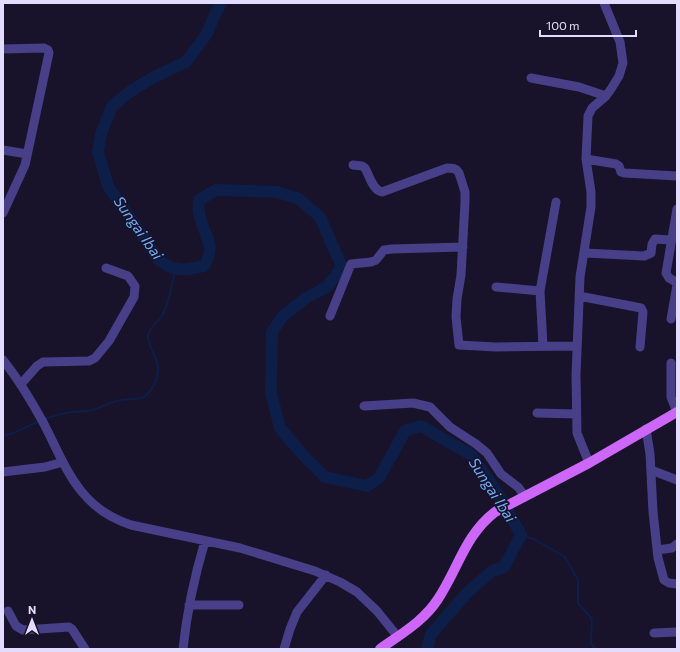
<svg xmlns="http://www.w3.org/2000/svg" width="680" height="652" font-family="Commissioner,sans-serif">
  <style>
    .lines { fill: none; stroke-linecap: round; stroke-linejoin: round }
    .stream { stroke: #0d1e48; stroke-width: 2 }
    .river { stroke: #0d1e48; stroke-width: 12 }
    .minor { stroke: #473f88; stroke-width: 9 }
    .major { stroke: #cd67fa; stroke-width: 10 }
    .labels { text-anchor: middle; stroke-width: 3.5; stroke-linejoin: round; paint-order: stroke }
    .water-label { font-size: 15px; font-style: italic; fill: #6eb0fa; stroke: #18122a }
  </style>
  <rect width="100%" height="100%" fill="#18122a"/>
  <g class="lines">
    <path class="stream" d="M45,419C54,416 62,413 71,412C79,411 87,412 95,409C104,407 112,401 121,400C128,398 138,401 145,396C152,391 158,379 158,370C159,358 147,346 148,336C149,327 158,322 162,316C169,304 171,289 174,275L169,267
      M3,436L16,432L39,421
      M521,535L534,539L565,557L578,580V603L592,619L591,644L596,649"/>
    <path class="river" d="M221,3L217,10L206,35L186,62L154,77L131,91L112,106L101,134L98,152L108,186L159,260C176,273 184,270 204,266C218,243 202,235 199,212C198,208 199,204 199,200L216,190L277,192L299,199L320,217L342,267L327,287L306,298L283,316L272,332L271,393L280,428L302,454L325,477L367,486L379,478L405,431L421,426L471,455L499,495L521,535L504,567L492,571L467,593L431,634L427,649"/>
    <path class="minor" d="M3,49L44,48L48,50L49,53L25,165L3,213
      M531,78L579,87L606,96
      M3,150L27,154
      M586,159L616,164L619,166L621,172L624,173L677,176
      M353,165L362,166L365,168C369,175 373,191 382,192L447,168C452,168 456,168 459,173L465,192V202L461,275L457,299L456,317L459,345L496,347L576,346
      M677,209L666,273L669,278L676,282L677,284
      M585,253L644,256L651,253L652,244L655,239L671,240
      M496,287L540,291
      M579,296L641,308L643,312L640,347
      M330,316L351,264L371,262L376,260L384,250L392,249L463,247
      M671,319L677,285
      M543,346L540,291L556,202
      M3,360C19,380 32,402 44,424C67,469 79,508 131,525L240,548L315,571L340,582L357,592L377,611L398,637
      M671,363V397L677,412
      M21,384L37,366L43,362L89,361L95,358L109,341L134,297L135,286L128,276L106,268
      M364,406L413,403L430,407L450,427L476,444L487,453L501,474L518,487L525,496
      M537,413L576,414
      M646,429L650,454L653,512L658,558L664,580L669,583L677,584
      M589,463L577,433L576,375L580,277L591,207V192L586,159L588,116L592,108L606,96L611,89L619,76L623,63L620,42L604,3
      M651,470L677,480
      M3,472L45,467L63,462
      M657,550L672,548L677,544
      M189,605H239
      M8,611L16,626L23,630L69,627L72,629L85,649
      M654,633L677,632
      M183,649C187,610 194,578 205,541
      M284,649L290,629L297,612L326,575"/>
    <path class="major" d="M380,649C401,634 424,621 438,599C458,569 465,535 495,512L589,463L677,412"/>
  </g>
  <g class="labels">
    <g class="water-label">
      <text transform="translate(138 228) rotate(55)" y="5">Sungai Ibai</text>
      <text transform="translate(492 490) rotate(57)" y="5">Sungai Ibai</text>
    </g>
  </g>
  <rect width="680" height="652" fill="none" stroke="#e3dcfe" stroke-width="8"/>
  <g transform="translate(32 620)" stroke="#18122a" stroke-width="3" paint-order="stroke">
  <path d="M0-3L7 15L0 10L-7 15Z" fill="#e3dcfe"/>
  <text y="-6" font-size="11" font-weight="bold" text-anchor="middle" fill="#e3dcfe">N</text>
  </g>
  <path d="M540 30v6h96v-6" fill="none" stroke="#e3dcfe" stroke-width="2"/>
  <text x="546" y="30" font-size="12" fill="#e3dcfe" stroke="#18122a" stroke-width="3" paint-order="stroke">100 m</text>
</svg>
